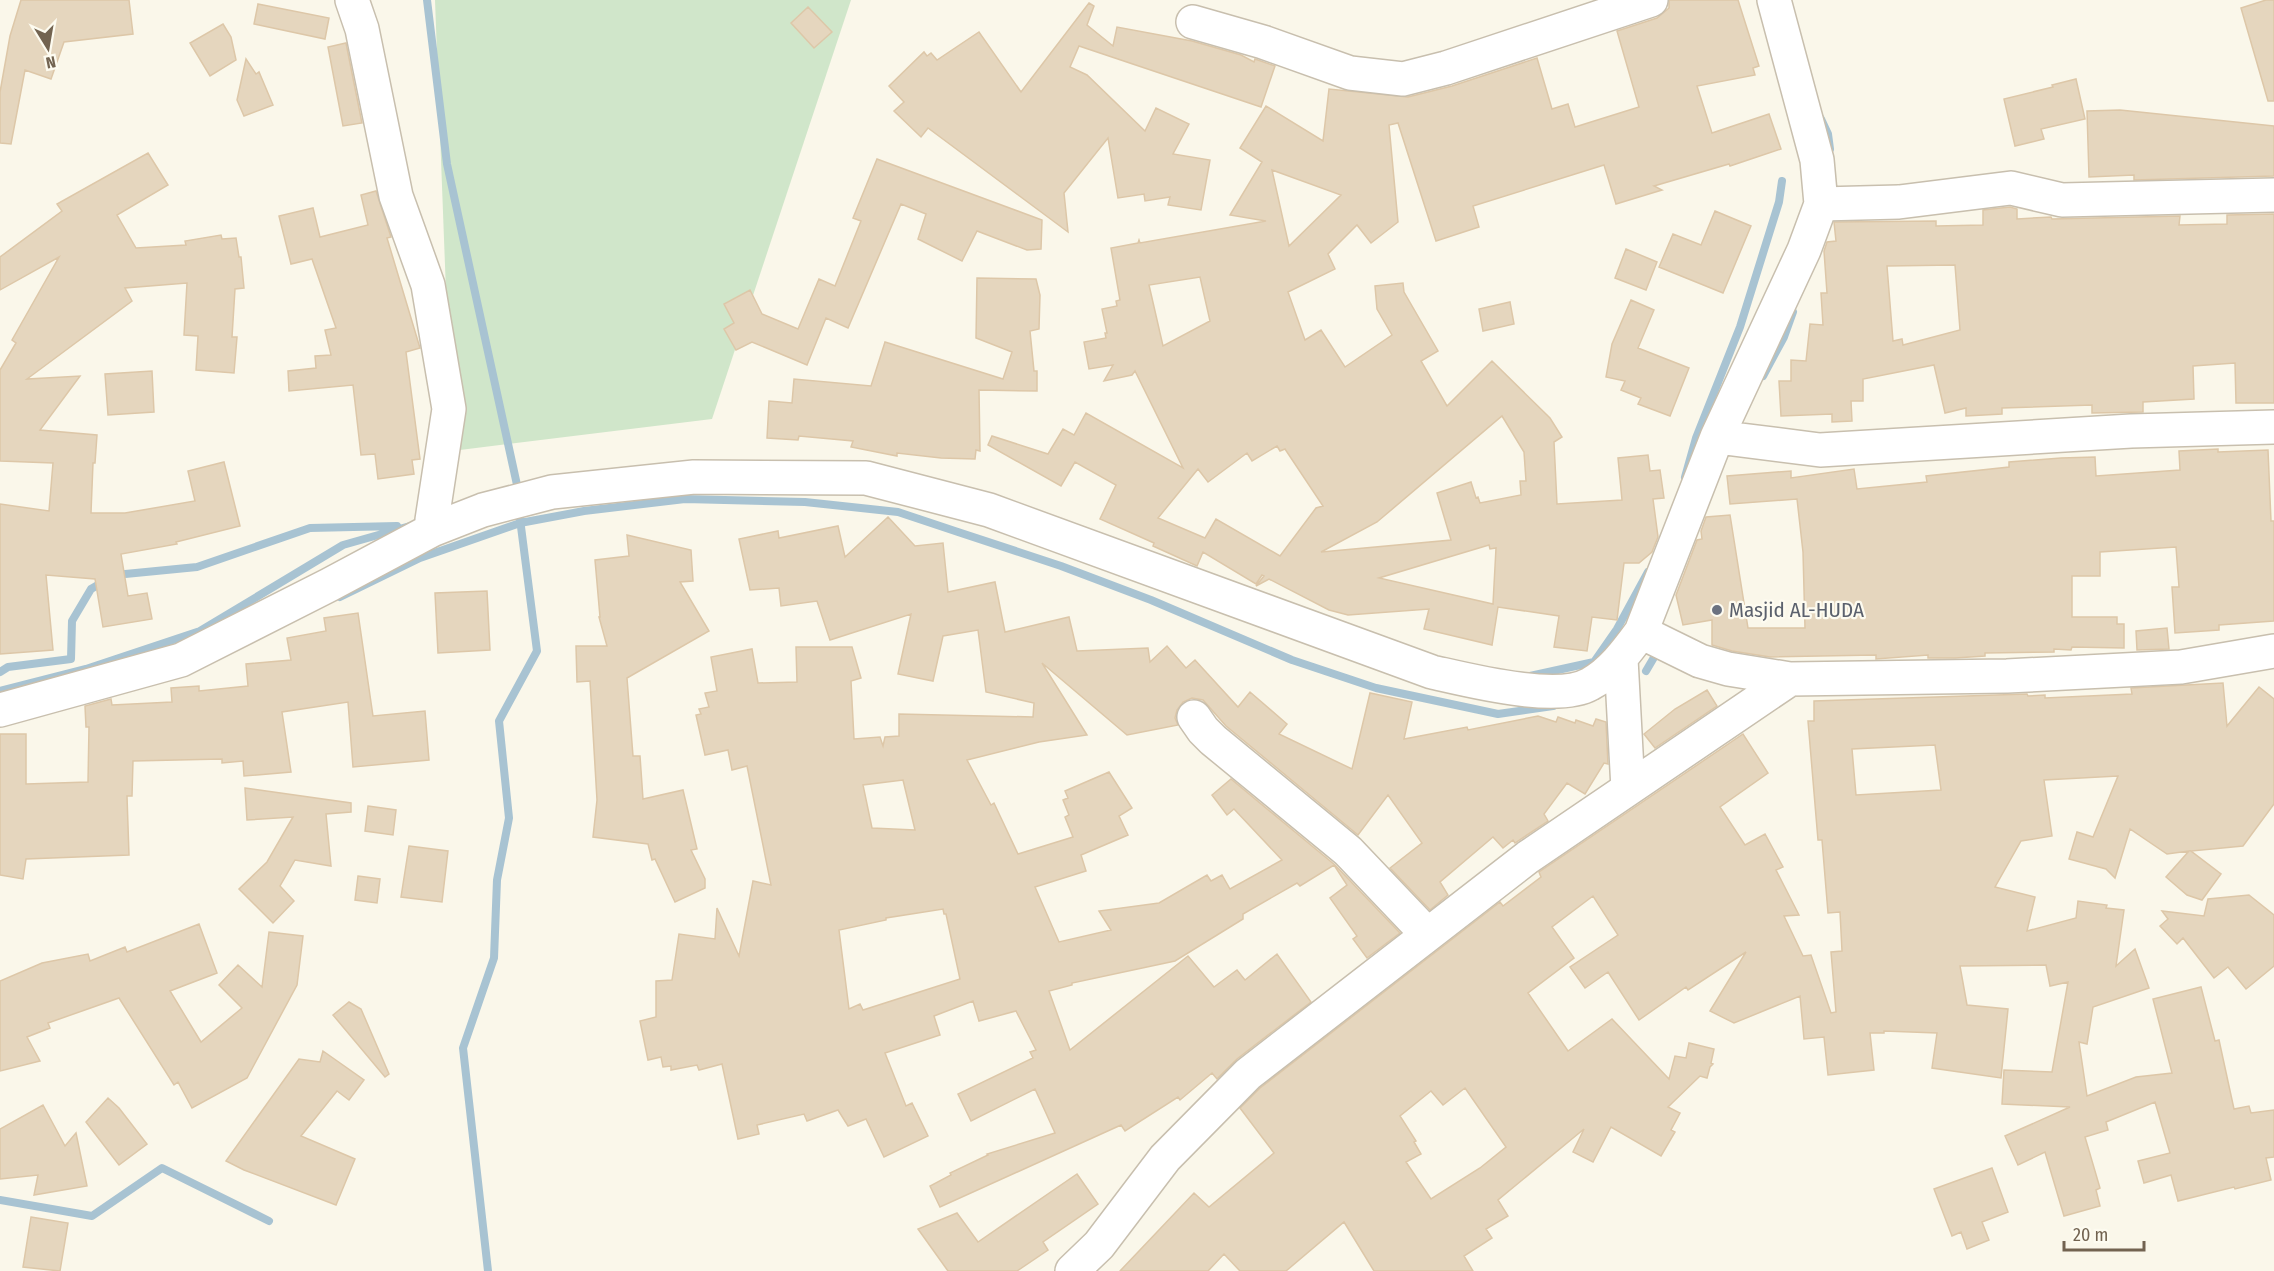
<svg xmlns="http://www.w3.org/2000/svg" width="2274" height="1271" font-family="'Fira Sans Condensed',sans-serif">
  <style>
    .green { fill: #d0e6ca }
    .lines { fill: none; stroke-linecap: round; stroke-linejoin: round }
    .stream { stroke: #a8c3d2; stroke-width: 8 }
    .building { fill: #e5d6be; stroke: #ddc7a8; stroke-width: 1.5; fill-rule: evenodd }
    .minor-casing { stroke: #c8bfae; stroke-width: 36 }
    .minor { stroke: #fff; stroke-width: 33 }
    .worship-dot { fill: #6b7280; stroke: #fdfbf0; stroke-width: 2 }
    .labels { text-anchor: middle; stroke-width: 4.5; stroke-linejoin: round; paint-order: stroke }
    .worship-label { font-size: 21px; fill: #5b616d; stroke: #fdfbf0; text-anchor: start }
  </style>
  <rect width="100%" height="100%" fill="#faf7ea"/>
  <path class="green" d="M435,0H851L712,419L452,451Z"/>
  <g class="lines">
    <path class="stream" d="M427,0L447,164L519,494
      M1821,119L1828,134L1830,149
      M1763,376L1784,337L1793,312
      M1685,477L1696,438L1740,327L1779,202L1782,181
      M340,597L420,558L520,523L584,511L685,499L805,502L898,512L958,532L1061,566L1151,600L1292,660L1376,688L1498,714L1553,706
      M1646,671L1656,654L1654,648
      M0,672L8,667L71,659L72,621L91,589L115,575L197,567L310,528L397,526
      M1530,676L1594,662L1617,629L1648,572
      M0,691L86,669L200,631L343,545L410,526
      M0,1200L92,1216L162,1168L269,1221
      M488,1271L463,1048L494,958L497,880L509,818L499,721L537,651L520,519"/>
  </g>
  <path class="building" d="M21,0H129L133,34L64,42L51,79L25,70L11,144L0,143V92L10,36Z
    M1669,0H1738L1759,66L1753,68L1755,75L1697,86L1712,133L1769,114L1781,149L1730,166L1729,164L1654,186L1662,190L1616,204L1604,165L1473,206L1479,227L1436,241L1398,123L1389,125L1398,222L1371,243L1357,225L1328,254L1335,269L1288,292L1305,340L1321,330L1345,367L1392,335L1377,309L1375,286L1403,283L1404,292L1438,351L1421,361L1447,406L1492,361L1550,418L1562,437L1554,442L1557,504L1622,500L1618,458L1648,455L1650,471L1660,470L1664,498L1653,499L1658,537L1652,552L1639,563H1624L1617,620L1592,617L1587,651L1554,647L1559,616L1498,607L1492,645L1424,629L1429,609L1348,615L1329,610L1269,579L1256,586L1264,576L1262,575L1256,584L1203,552L1197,566L1153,546L1154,543L1100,519L1116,485L1075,462L1061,486L988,445L992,436L1048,454L1063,429L1074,435L1086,413L1183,468L1135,371L1132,375L1104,381L1113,365L1089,369L1084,342L1106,338L1105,333H1107L1102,309L1117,306L1116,301L1120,300L1111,248L1138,243L1139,240L1140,243L1266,221L1230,215L1262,162L1240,148L1266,106L1323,141L1329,89L1408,97L1452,86L1537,58L1552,109L1568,104L1575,127L1639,107L1617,31L1657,18L1669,8ZM1272,170L1341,195L1289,246L1284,224ZM1200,277L1210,321L1163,346L1149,285ZM1502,416L1524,452L1526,481H1520L1521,495L1480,503L1478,497L1476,498L1471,482L1437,493L1451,540L1321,552L1377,522ZM1277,446L1280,451L1285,449L1323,506L1316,508L1280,556L1216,519L1205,538L1158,518L1198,469L1208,482L1247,453L1252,461ZM1489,545L1490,549L1496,548L1493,604L1379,578Z
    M2266,0H2274V101H2268L2241,8Z
    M1089,3L1094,6L1087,25L1113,46L1117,27L1192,41L1241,55L1254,62L1255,59L1275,66L1261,107L1079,46L1070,67L1087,75L1145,131L1156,108L1189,124L1173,154L1210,160L1201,210L1168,205L1170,197L1145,201L1144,194L1118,198L1108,138L1064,193L1068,232L928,128L921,137L894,111L904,102L889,86L924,52L927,56L931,53L937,60L979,32L1021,92Z
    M258,4L329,18L325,39L254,24Z
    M808,7L832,32L814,48L791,23Z
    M223,24L231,37L236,60L210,76L190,43Z
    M346,43L362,123L343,126L328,47Z
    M246,59L256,74L259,72L273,105L244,116L237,100Z
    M2076,79L2085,119L2041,129L2044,139L2015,146L2004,99L2053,87L2052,85Z
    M2120,110L2274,126V176L2134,180V175L2089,177L2087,111Z
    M148,153L168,185L117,215L136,248L186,245L185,241L221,235L222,239L236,238L239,257H241L244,288L235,289L232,337H237L234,373L196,370L198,336L184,335L187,283L125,288L132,301L27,379L80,376L40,430L97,435L95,463H93L91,513H125L195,501L188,471L224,462L240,526L176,542L177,544L121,554L128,596L147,593L152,619L103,627L95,579L46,575L53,650L0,654V504L49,511L53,463L0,461V370L16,343L12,340L59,257L0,290V257L62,211L57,204Z
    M877,159L1042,220L1041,249L1027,250L977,231L962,261L918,239L926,214L901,204L848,328L826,318L807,365L752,342L736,350L724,329L734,323L724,304L750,290L762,314L798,329L819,279L835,286L861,221L853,218Z
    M376,191L391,237L387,238L420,348L406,352L420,459L412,460L414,474L378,479L375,454L361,455L353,385L289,391L288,371L316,368L315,356L331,355L325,330L336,328L312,259L291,264L279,216L313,208L320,237L368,225L361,195Z
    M2010,207L2017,209V219L2051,217L2052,219L2180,216L2179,225L2227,224V215L2274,214V403H2236L2235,363L2193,366L2194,399L2143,402V412L2092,413V405L2002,408V414L1966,416V408L1945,413L1934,365L1863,379V401H1851L1852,421L1832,422V414L1781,416L1779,381H1791V360L1806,361L1810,324L1823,325L1821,293H1827L1824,251L1827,242L1836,241L1834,222L1936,221V226L1983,225V210ZM1955,265L1960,330L1903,345L1902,339L1893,341L1887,266Z
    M1715,211L1751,226L1723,293L1659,267L1673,234L1701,245Z
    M1626,249L1657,262L1646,290L1615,278Z
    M977,278L1036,279L1040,295L1039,329L1030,331L1034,371H1037V391L979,390L980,451L976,450L975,459L941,458L897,453V456L851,447L853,441L799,436L798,440L767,438L769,401L792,403L794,379L871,386L885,342L1003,379L1012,352L976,338Z
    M1631,300L1654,310L1638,348L1689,368L1670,416L1638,404L1641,398L1621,390L1625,381L1606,377L1612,344Z
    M1510,302L1514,324L1483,331L1479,309Z
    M152,371L154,412L108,415L105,374Z
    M2218,449V452L2268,450L2271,521H2274V621L2219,625V630L2175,633L2172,587H2179L2176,547L2100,552V576H2072V617H2117V624H2124V648L2072,647L2071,650L2054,649V652L1985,653V656L1955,658H1928V655L1876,659V655L1770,657L1732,651L1712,645V620L1683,625L1676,595L1697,540L1702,539L1701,531L1706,517L1730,515L1748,628H1805L1803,552L1797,499L1730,504L1727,476L1791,471V478L1854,469L1857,489L1927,482L1926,476L2009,467V462L2061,458L2095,457L2096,476L2180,470L2179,451Z
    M888,517L915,546L943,543L948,592L995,582L1005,632L1069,617L1077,651L1148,648L1150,662L1167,646L1186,668L1195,660L1238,707L1250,692L1287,724L1279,734L1352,769L1370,693L1412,702L1404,739L1467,727L1468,730L1538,716L1556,722L1558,717L1575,723L1576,720L1593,726L1596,719L1606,722L1608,764L1604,763L1585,794L1567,783L1544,814L1548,821L1515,843L1513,840L1503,848L1493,837L1440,882L1448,895L1430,910L1390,868L1422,843L1388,795L1358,835L1226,726L1203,700L1192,698L1183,702L1177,710L1175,718L1178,725L1127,735L1042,663L1087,735L1039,742L967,760L991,805L994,803L1018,854L1073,837L1065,817L1069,815L1063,800L1068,798L1065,791L1109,772L1132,808L1119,816L1128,835L1081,855L1086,871L1035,887L1059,942L1111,930L1099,911L1159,903L1207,875L1211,881L1222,875L1230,889L1282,860L1234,809L1227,815L1212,795L1231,779L1335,865L1400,933L1367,958L1353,939L1357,936L1330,898L1347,885L1334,865L1300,886L1297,883L1243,914V919L1175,961L1072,983V985L1049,991L1070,1050L1188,956L1214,987L1237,970L1245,980L1277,954L1311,1002L1237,1059L1217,1079L1212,1073L1180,1100L1178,1097L1125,1131L1121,1125L940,1207L930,1186L951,1175L950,1173L988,1155L987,1154L1055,1133L1035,1089L971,1121L958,1094L1033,1058L1030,1052L1036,1050L1016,1011L979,1021L973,1001L934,1016L940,1035L885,1053L906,1106L912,1103L928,1136L884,1157L866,1119L848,1126L838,1110L807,1121L804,1114L757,1125L759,1134L738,1139L722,1064L699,1070L697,1065L671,1070V1066L663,1067L661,1057L648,1060L640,1021L656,1017V981L672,980L679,934L715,939L717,908L739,956L753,881L771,885L747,766L732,770L728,750L705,755L696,715L701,714L699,709L709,707L705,693L717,691L711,657L752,649L758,683L797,682L796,647H852L861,678L851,681L854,739L880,737L883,746L885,737L899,736V714L1033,717L1034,703L986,692L978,630L943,636L933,681L898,674L911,614L830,640L817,601L781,606L779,588L750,590L739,539L778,531L779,538L838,526L845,557ZM903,780L915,830L872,828L863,785ZM943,909L944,914H946L960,979L863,1010L860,1004L849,1009L839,930L886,920V918Z
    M627,535L691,550L693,581L680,582L709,631L627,678L633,756H640L643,799L683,790L697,849L691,850L705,879V888L675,902L655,859L652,860L648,844L593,837L597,800L590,681L577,682L576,646H607L599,617H600L595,560L629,556Z
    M487,591L490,650L438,653L435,593Z
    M358,613L373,716L425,711L429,760L353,767L348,702L282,712L291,772L244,776L243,761L222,763V759L133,761L132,796H127L129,855L26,859L23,879L0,875V734H26V784L88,782L89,727H86L85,706L111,699L112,705L172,702L171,688L199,686V691L248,686L246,664L291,660L287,638L326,631L324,618Z
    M2167,628L2169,649L2137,650L2136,631Z
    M2223,683L2227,726L2259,687L2274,699V804L2243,846L2191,851L2221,874L2202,900L2187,895L2166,877L2189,851L2167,854L2130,829L2115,878L2106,869L2069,859L2077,832L2093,837L2118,776L2044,780L2052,836L2021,841L1995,887L2035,897L2027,931L2076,918L2078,901L2107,905L2106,908L2124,910L2116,966L2135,949L2149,988L2093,1007L2087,1044L2079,1042L2087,1096L2136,1077L2172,1073L2153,999L2201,987L2215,1041L2219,1040L2234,1109L2249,1106L2251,1113L2274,1110V1157L2266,1158L2271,1180L2235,1189L2234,1187L2178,1201L2171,1175L2144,1183L2138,1161L2170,1153L2155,1102L2106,1122L2108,1130L2085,1137L2100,1188L2096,1190L2100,1206L2064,1216L2045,1152L2018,1165L2005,1136L2070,1107L2002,1104L2004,1070L2052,1072L2068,982L2050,986L2046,965L1960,966L1967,1005L2008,1009L2001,1078L1932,1068L1937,1033L1884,1031V1033H1870L1874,1070L1828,1075L1824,1037L1804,1039L1800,996L1734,1023L1710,1011L1746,952L1688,990L1686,987L1639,1020L1608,972L1585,988L1570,967L1618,935L1593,896L1552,927L1574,958L1528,993L1568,1051L1612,1019L1669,1079L1675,1056L1686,1058L1689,1043L1714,1049L1711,1063L1713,1064L1710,1067L1707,1078L1700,1076L1668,1107L1680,1113L1671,1130L1675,1132L1661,1156L1611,1127L1593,1162L1573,1152L1584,1129L1498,1200L1508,1216L1486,1229L1492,1238L1464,1256L1473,1271H1374L1344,1222L1286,1271H1240L1224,1254L1208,1271H1120L1194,1193L1209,1207L1274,1153L1240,1108L1260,1088L1500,902L1503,906L1541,877L1539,872L1743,734L1768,773L1720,807L1745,845L1765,834L1783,867L1776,870L1799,915L1784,916L1803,956L1811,955L1831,1013L1836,1012L1831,952L1842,951L1840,912L1828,913L1822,840H1818L1808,721H1814V701L2027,694L2028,696L2045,695V698L2132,694L2131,688ZM1935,745L1941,790L1856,795L1852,749ZM1465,1088L1506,1147L1480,1168L1431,1199L1406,1162L1421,1154L1414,1142L1416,1141L1400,1116L1431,1091L1443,1105Z
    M1707,690L1717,706L1655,748L1644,734L1675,709Z
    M245,788L351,803V812L326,814L331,866L295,860L280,886L294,901L273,923L239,889L267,862L293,817L247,820Z
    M368,806L396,810L393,835L365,831Z
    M409,846L448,851L442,902L401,897Z
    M358,876L380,879L377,903L355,900Z
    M2249,895L2274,915V966L2246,989L2228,967L2214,978L2183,938L2177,944L2160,926L2168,919L2162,911L2204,916L2208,899Z
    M199,924L217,973L170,991L201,1042L242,1008L219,985L238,965L262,987L269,932L303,936L297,985L247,1078L192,1108L178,1082L174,1085L119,998L48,1023L50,1028L27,1037L40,1061L0,1071V981L42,963L88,954L90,961L125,947L127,952Z
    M349,1002L361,1009L389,1074L385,1077L333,1015Z
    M323,1051L364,1080L349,1100L337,1091L301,1136L355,1159L336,1205L244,1170L226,1161L299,1059L320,1062Z
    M108,1098L119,1108L147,1144L119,1165L86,1122Z
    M43,1105L65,1146L76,1133L87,1186L34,1195L38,1175L0,1179V1129Z
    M1992,1168L2008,1212L1982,1222L1989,1240L1967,1249L1961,1232L1952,1236L1934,1189Z
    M1077,1174L1098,1204L1043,1242L1048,1250L1017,1271H948L918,1229L957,1213L978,1242Z
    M31,1217L68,1223L60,1271L23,1267Z"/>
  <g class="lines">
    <g class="minor-casing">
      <path id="minor" d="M352,0L362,29L396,196L428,285L449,409L432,520V530
        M1193,22L1263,42L1350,73L1403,79L1446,68L1651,0
        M1821,204L1899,202L2011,188L2062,200L2274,195
        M1717,437L1820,450L2131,431L2274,427
        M1641,632L1700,661L1728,669L1790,679L2007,676L2181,667L2274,651
        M1621,659L1628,789
        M0,710L181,660L329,585L432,530L483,510L552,492L694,477L866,478L989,510L1432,672C1468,680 1557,703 1590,684C1611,673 1627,651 1641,632L1717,437L1804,250L1821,204L1817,160L1774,0
        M1194,717L1203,730L1213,740L1348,851L1427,934
        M1072,1271L1099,1245L1165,1158L1248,1074L1528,857L1790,679"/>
    </g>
    <use href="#minor" class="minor"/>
  </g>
  <circle class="worship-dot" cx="1717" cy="610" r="6"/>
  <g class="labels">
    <g class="worship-label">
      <text x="1729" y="617">Masjid AL-HUDA</text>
    </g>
  </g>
  <g transform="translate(48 48) rotate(169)" stroke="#fdfbf0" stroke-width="4.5" paint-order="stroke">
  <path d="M0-4.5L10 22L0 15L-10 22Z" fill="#726350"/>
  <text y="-9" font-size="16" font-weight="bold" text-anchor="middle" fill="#726350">N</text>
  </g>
  <path d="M2064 1241v9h80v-9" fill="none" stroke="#726350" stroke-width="3"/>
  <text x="2073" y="1241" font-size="18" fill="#726350" stroke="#fdfbf0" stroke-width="4.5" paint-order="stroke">20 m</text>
</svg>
